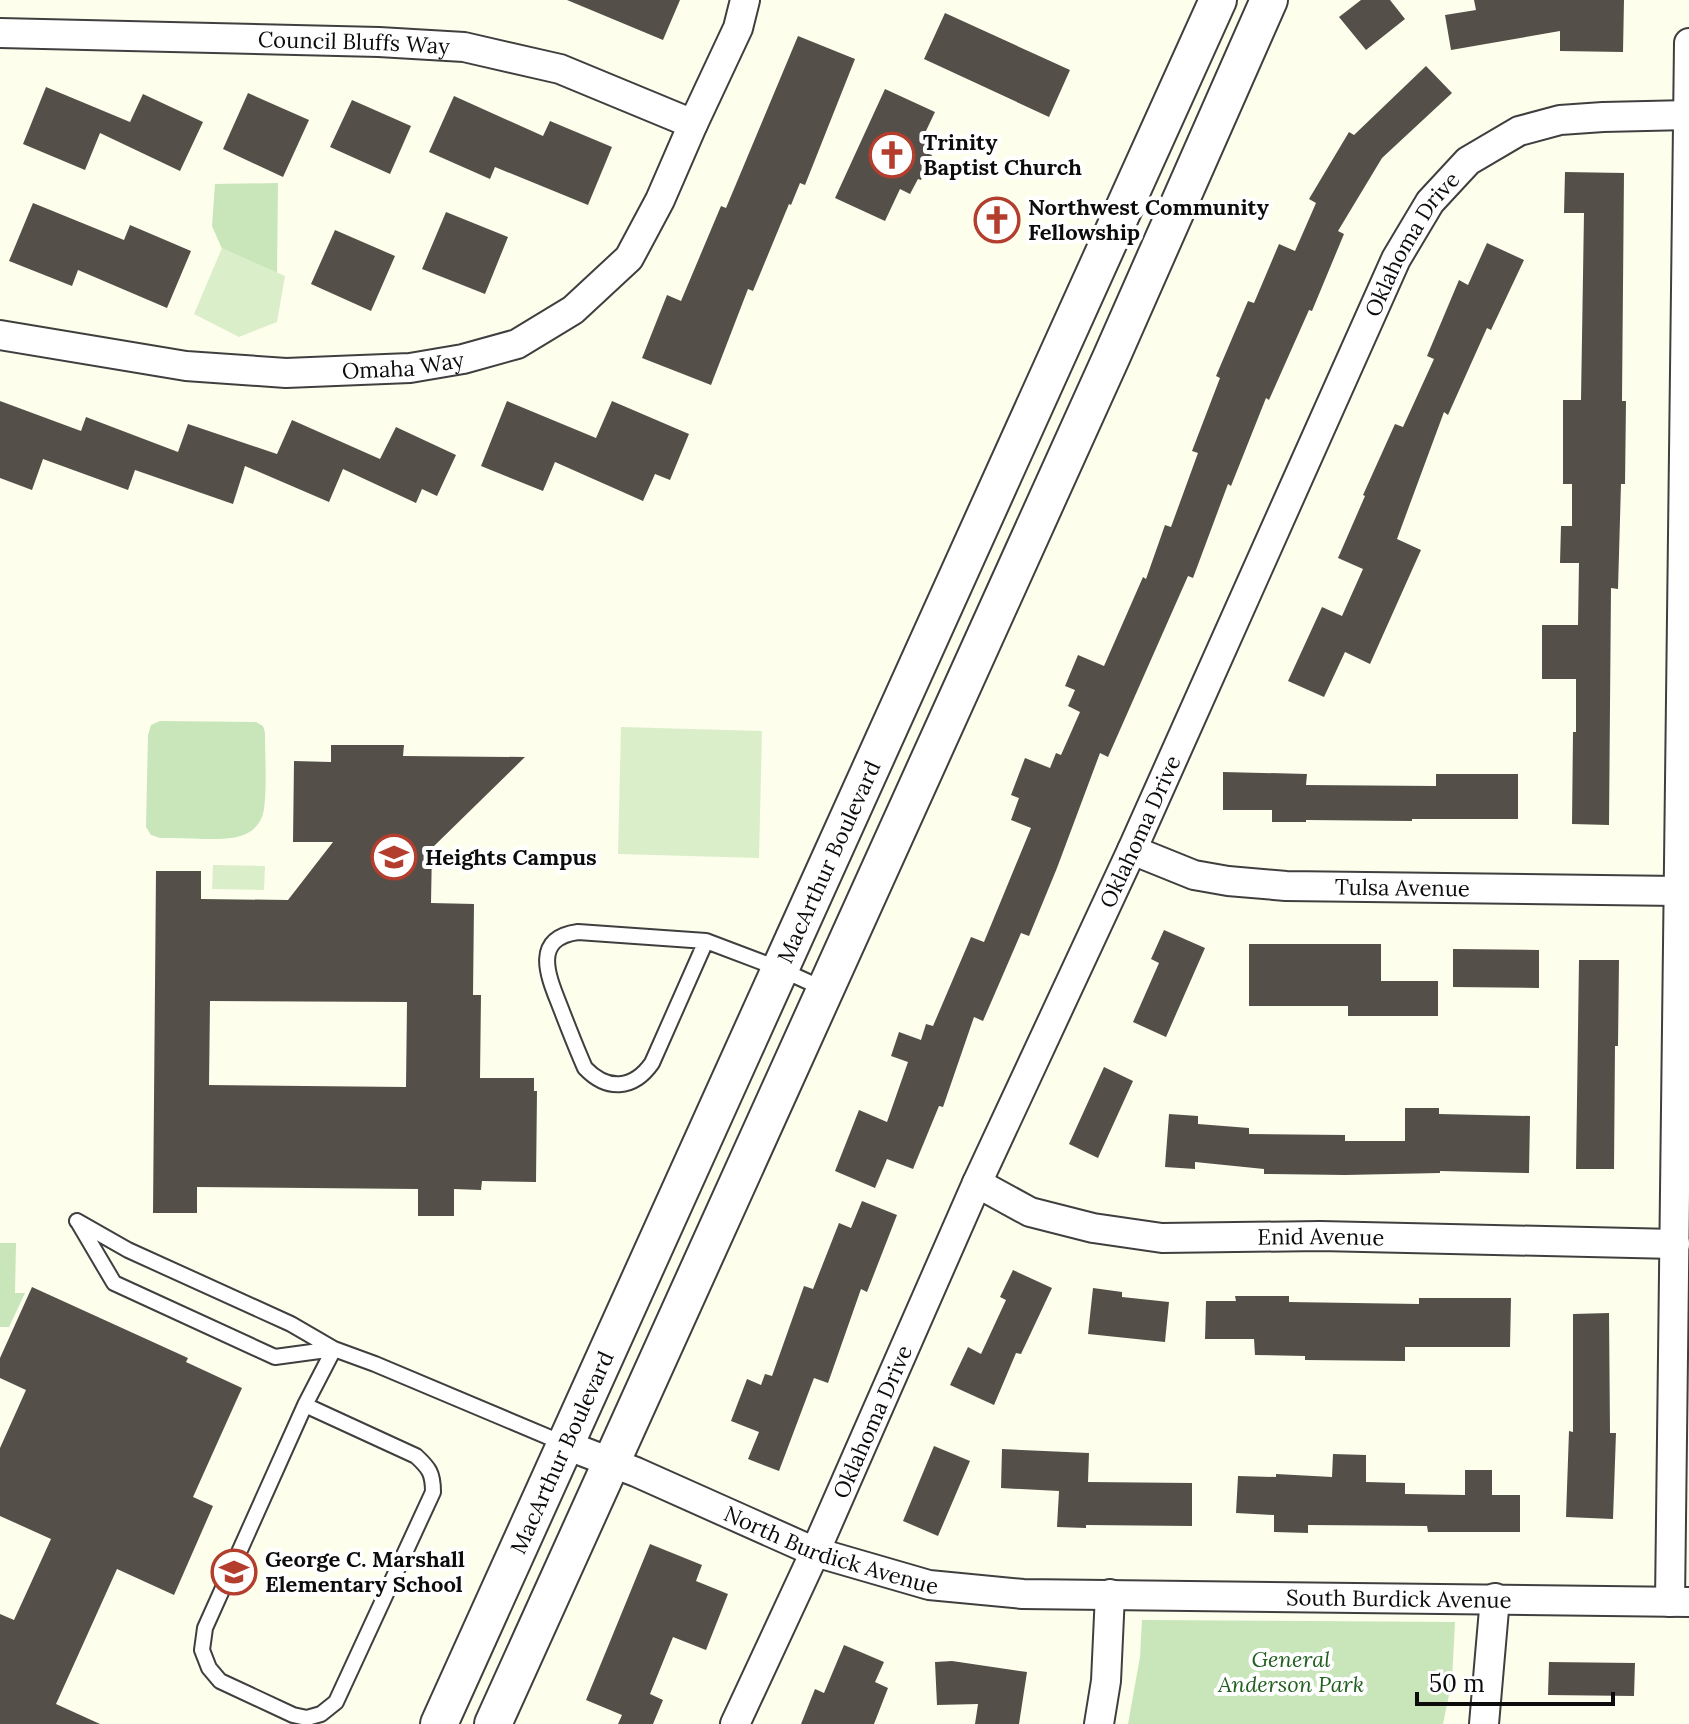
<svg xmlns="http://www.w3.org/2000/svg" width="1689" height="1724" font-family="Lora,serif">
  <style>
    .green { fill: #c8e6b9 }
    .pitch { fill: #dbeeca }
    .building { fill: #545049; fill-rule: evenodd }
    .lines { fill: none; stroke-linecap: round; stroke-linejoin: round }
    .service-casing { stroke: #3f3f3f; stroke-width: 18 }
    .minor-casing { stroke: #3f3f3f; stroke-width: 32 }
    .tertiary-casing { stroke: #3f3f3f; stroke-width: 40 }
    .service { stroke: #fff; stroke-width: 14 }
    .minor { stroke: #fff; stroke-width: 28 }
    .tertiary { stroke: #fff; stroke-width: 36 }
    .labels { text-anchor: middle; stroke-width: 8; stroke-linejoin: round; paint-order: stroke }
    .street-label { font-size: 22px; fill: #0c0c0c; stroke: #fff }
    .poi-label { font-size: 22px; font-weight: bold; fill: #0c0c0c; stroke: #fff; text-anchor: start }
    .park-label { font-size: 22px; font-style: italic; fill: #236021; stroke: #fff }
  </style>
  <rect width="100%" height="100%" fill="#fefeed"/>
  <path class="green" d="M278,183L277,276L223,251L212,226L215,184Z
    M160,721L256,722L263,726L265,733C265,756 267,788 264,809C259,840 228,839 204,839C189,838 174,838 160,838L151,835L146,827L148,735L151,725Z
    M0,1243H16L15,1293H25L9,1327H0Z
    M1142,1620L1455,1622L1452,1680L1443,1724H1128L1140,1657Z"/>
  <path class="pitch" d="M222,248L285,276L277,322L239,337L194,314Z
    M621,727L762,731L759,858L618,854Z
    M213,865L265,866L264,890L212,889Z"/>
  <path class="building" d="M567,0H680L663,40Z
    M1361,0H1390L1405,19L1366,50L1339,17Z
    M1474,0H1624L1623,52L1560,51V31L1451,50L1445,15L1476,10Z
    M945,13L1070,70L1049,117L924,59Z
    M798,36L855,59L805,185L800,183L791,205L789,204L753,291L748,289L711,385L642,358L667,295L681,301L721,206L726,208Z
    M1426,66L1452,93L1382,158L1338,231L1344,234L1312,311L1309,310L1269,400L1266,398L1231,486L1228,484L1193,578L1188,576L1108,757L1100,753L1057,868L1029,936L1021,933L983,1021L974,1017L943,1107L939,1106L913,1169L887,1159L875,1188L835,1171L859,1110L887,1122L908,1062L891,1056L899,1032L921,1040L926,1024L933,1026L971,937L984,942L1031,828L1011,820L1019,798L1011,795L1025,758L1050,768L1056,753L1061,755L1080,712L1068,706L1075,690L1065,686L1078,655L1104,666L1143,577L1146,579L1165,525L1171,527L1198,453L1192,451L1220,378L1216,376L1248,301L1254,303L1279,244L1295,251L1316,203L1309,199L1349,132L1354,135Z
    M46,87L130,122L143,94L203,122L180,171L100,133L85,170L23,144Z
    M885,89L935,112L925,133L936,139L929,154L932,155L921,180L918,179L910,194L900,189L885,221L835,198Z
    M248,93L309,120L283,177L223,149Z
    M454,96L543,136L550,121L612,147L588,205L495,167L490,179L429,152Z
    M352,100L411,126L390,174L330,147Z
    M1565,172L1624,173L1622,401H1626L1625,484H1621L1618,589L1611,588L1609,825L1572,824L1573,732H1576V679H1542V625H1578L1579,563H1560L1561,526H1572V484H1563V400H1581L1584,213H1564Z
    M33,203L124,240L130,225L191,251L167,308L78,270L72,286L9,261Z
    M446,212L508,237L485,294L422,269Z
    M335,230L395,256L371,311L311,284Z
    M1487,243L1524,260L1491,330L1487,328L1448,415L1444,412L1397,539L1421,550L1370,664L1345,652L1324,697L1288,681L1322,607L1342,616L1363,569L1338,558L1365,496L1363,495L1395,424L1403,427L1434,359L1427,356L1459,280L1468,285Z
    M0,401L81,431L86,417L178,452L188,424L277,454L292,420L380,459L396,427L456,455L437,496L422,489L416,503L343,469L329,502L245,466L233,504L135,470L128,490L43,459L32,490L0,478Z
    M507,401L596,438L612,401L689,434L670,480L655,474L643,501L555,462L543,491L481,466Z
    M331,745H404L403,756L525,757L432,848L431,903L474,904L473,995H481L480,1078H534V1091H537L536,1182L482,1181L481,1190L454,1189V1216H418V1189L197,1187V1213H153L156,871H201V899L288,900L333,842H293L294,761L331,762ZM210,1001L407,1002L406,1087L209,1085Z
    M1223,772L1307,774L1306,785L1436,786V774H1518V819H1412V821L1306,820V822H1272V810H1223Z
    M1164,930L1205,948L1166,1037L1133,1022L1159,963L1151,959Z
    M1249,944H1381V981H1438V1016H1348V1006H1249Z
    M1453,949L1539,950V988L1453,987Z
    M1579,960H1619L1618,1046H1615L1614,1169H1576Z
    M1104,1067L1133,1081L1098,1158L1069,1144Z
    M1405,1108H1439V1114L1530,1116L1529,1173L1440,1171V1173L1345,1175L1264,1174V1169L1195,1162V1169L1165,1167L1169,1114L1198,1116V1124L1249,1128V1134L1345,1135V1141H1405Z
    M862,1201L897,1215L867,1292L861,1289L828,1383L814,1378L779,1471L748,1459L759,1432L731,1421L747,1379L761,1385L765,1374L772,1376L804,1286L813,1289L839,1223L851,1228Z
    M1013,1270L1052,1288L1021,1354L1016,1353L994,1405L950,1385L968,1347L981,1354L1006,1300L1000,1297Z
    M32,1287L188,1358L186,1362L242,1388L193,1497L213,1506L174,1595L117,1569L56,1704L100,1724H0V1614L14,1620L51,1539L0,1516V1448L26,1390L0,1378V1358Z
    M1093,1288L1122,1292V1297L1169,1302L1165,1342L1088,1334Z
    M1235,1296H1289V1302L1419,1304V1298H1511L1510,1347H1405V1361L1305,1360V1356L1255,1355L1254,1339H1205L1206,1301H1236Z
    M1609,1313L1610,1433H1616L1613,1519L1566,1517L1569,1431L1573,1432V1314Z
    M934,1446L970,1461L938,1536L903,1521Z
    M1002,1449L1089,1453L1088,1482L1192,1483V1526L1086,1525V1528L1057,1527L1059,1491L1001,1488Z
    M1333,1454L1366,1455V1482L1405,1483V1494L1465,1495V1470H1492V1495H1520V1532H1428L1427,1526L1308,1525V1533L1274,1532V1515L1236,1513L1238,1476L1276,1477V1474L1332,1477Z
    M650,1544L702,1565L696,1581L728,1594L706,1650L673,1637L650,1694L663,1700L653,1724H618L622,1715L586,1700Z
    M844,1645L884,1662L875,1682L888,1688L874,1724H801L815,1689L824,1693Z
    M952,1661L1027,1672L1019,1724H975L978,1704L937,1705L935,1662Z
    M1549,1662L1635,1663L1634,1696L1548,1695Z"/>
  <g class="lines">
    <g class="service-casing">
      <path id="service" d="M706,941L652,1063C633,1090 607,1091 585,1068C577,1050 570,1032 563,1014C552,984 527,939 578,932L706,941L780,969L824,989
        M77,1221L128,1250L291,1324L334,1349L375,1364L565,1444
        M78,1222L114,1283L275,1357L334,1349
        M305,1405L416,1456C429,1468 433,1473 433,1492L336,1702L321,1714L307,1718L293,1715L220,1681L209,1668L202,1650L205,1628L305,1405L334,1349"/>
    </g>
    <g class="minor-casing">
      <g id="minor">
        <path id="s1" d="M0,33L379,42L464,47L560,69L693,124"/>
        <path id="s2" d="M0,335L186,366L286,373L410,368L463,359L517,344L573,310L629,258L660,200L693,124L738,28L745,0"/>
        <path id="s3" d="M1132,850L1194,875L1228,881L1286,886L1678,891"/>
        <path id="s4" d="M977,1183L1030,1212L1093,1228L1162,1238L1320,1236L1675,1244"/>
        <path id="s5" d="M566,1445L636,1472L815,1552L929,1585L1023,1594L1688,1602"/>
        <path d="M1670,1602L1689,43"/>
        <path id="s6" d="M735,1724L815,1552L977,1183L1132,850L1396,259L1430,202L1468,161L1519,131L1560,120L1603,117L1689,115"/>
        <path d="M1099,1724L1106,1681L1110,1594"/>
        <path d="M1484,1724L1495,1598"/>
      </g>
    </g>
    <g class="tertiary-casing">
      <g id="tertiary">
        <path id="s7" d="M439,1724L1218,0"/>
        <path d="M493,1724L1111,358L1269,0"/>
      </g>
    </g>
    <use href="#service" class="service"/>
    <use href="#minor" class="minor"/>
    <use href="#tertiary" class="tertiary"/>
  </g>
  <defs>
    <g id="church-ring" transform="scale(2.3)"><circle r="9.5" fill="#fff" stroke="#b43e2d" stroke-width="1.5"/><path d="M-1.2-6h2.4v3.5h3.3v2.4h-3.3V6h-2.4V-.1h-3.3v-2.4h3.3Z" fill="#b43e2d"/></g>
    <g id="school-ring" transform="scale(2.3)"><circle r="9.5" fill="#fff" stroke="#b43e2d" stroke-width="1.5"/><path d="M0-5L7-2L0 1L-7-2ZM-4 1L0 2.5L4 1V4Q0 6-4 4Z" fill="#b43e2d"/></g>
  </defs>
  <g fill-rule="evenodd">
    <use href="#church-ring" x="892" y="155"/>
    <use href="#church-ring" x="997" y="220"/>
    <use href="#school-ring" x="394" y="857"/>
    <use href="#school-ring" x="234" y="1572"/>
  </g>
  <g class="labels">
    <g class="street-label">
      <text dy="8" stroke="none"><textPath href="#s1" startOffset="354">Council Bluffs Way</textPath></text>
      <text dy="8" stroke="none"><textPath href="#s6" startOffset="1628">Oklahoma Drive</textPath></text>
      <text dy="8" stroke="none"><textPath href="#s2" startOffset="406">Omaha Way</textPath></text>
      <text dy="8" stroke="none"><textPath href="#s6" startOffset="980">Oklahoma Drive</textPath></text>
      <text dy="8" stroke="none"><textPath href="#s7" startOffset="946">MacArthur Boulevard</textPath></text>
      <text dy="8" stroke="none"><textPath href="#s3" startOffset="276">Tulsa Avenue</textPath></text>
      <text dy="8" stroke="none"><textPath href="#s4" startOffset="354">Enid Avenue</textPath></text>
      <text dy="8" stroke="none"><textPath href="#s6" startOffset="332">Oklahoma Drive</textPath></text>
      <text dy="8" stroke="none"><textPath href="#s7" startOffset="298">MacArthur Boulevard</textPath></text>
      <text dy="8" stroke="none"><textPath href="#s5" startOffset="286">North Burdick Avenue</textPath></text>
      <text dy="8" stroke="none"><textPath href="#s5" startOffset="860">South Burdick Avenue</textPath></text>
    </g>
    <g class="poi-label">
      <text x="923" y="150">Trinity<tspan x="923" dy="25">Baptist Church</tspan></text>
      <text x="1028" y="215">Northwest Community<tspan x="1028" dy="25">Fellowship</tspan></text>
      <text x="425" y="865">Heights Campus</text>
      <text x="265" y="1567">George C. Marshall<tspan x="265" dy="25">Elementary School</tspan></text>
    </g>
    <g class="park-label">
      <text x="1291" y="1667">General<tspan x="1291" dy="25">Anderson Park</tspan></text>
    </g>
  </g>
  <path d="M1417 1692v12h196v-12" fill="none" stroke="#0c0c0c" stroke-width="4"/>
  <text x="1429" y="1692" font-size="24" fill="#0c0c0c" stroke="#ffffff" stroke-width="6" paint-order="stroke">50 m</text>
</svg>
